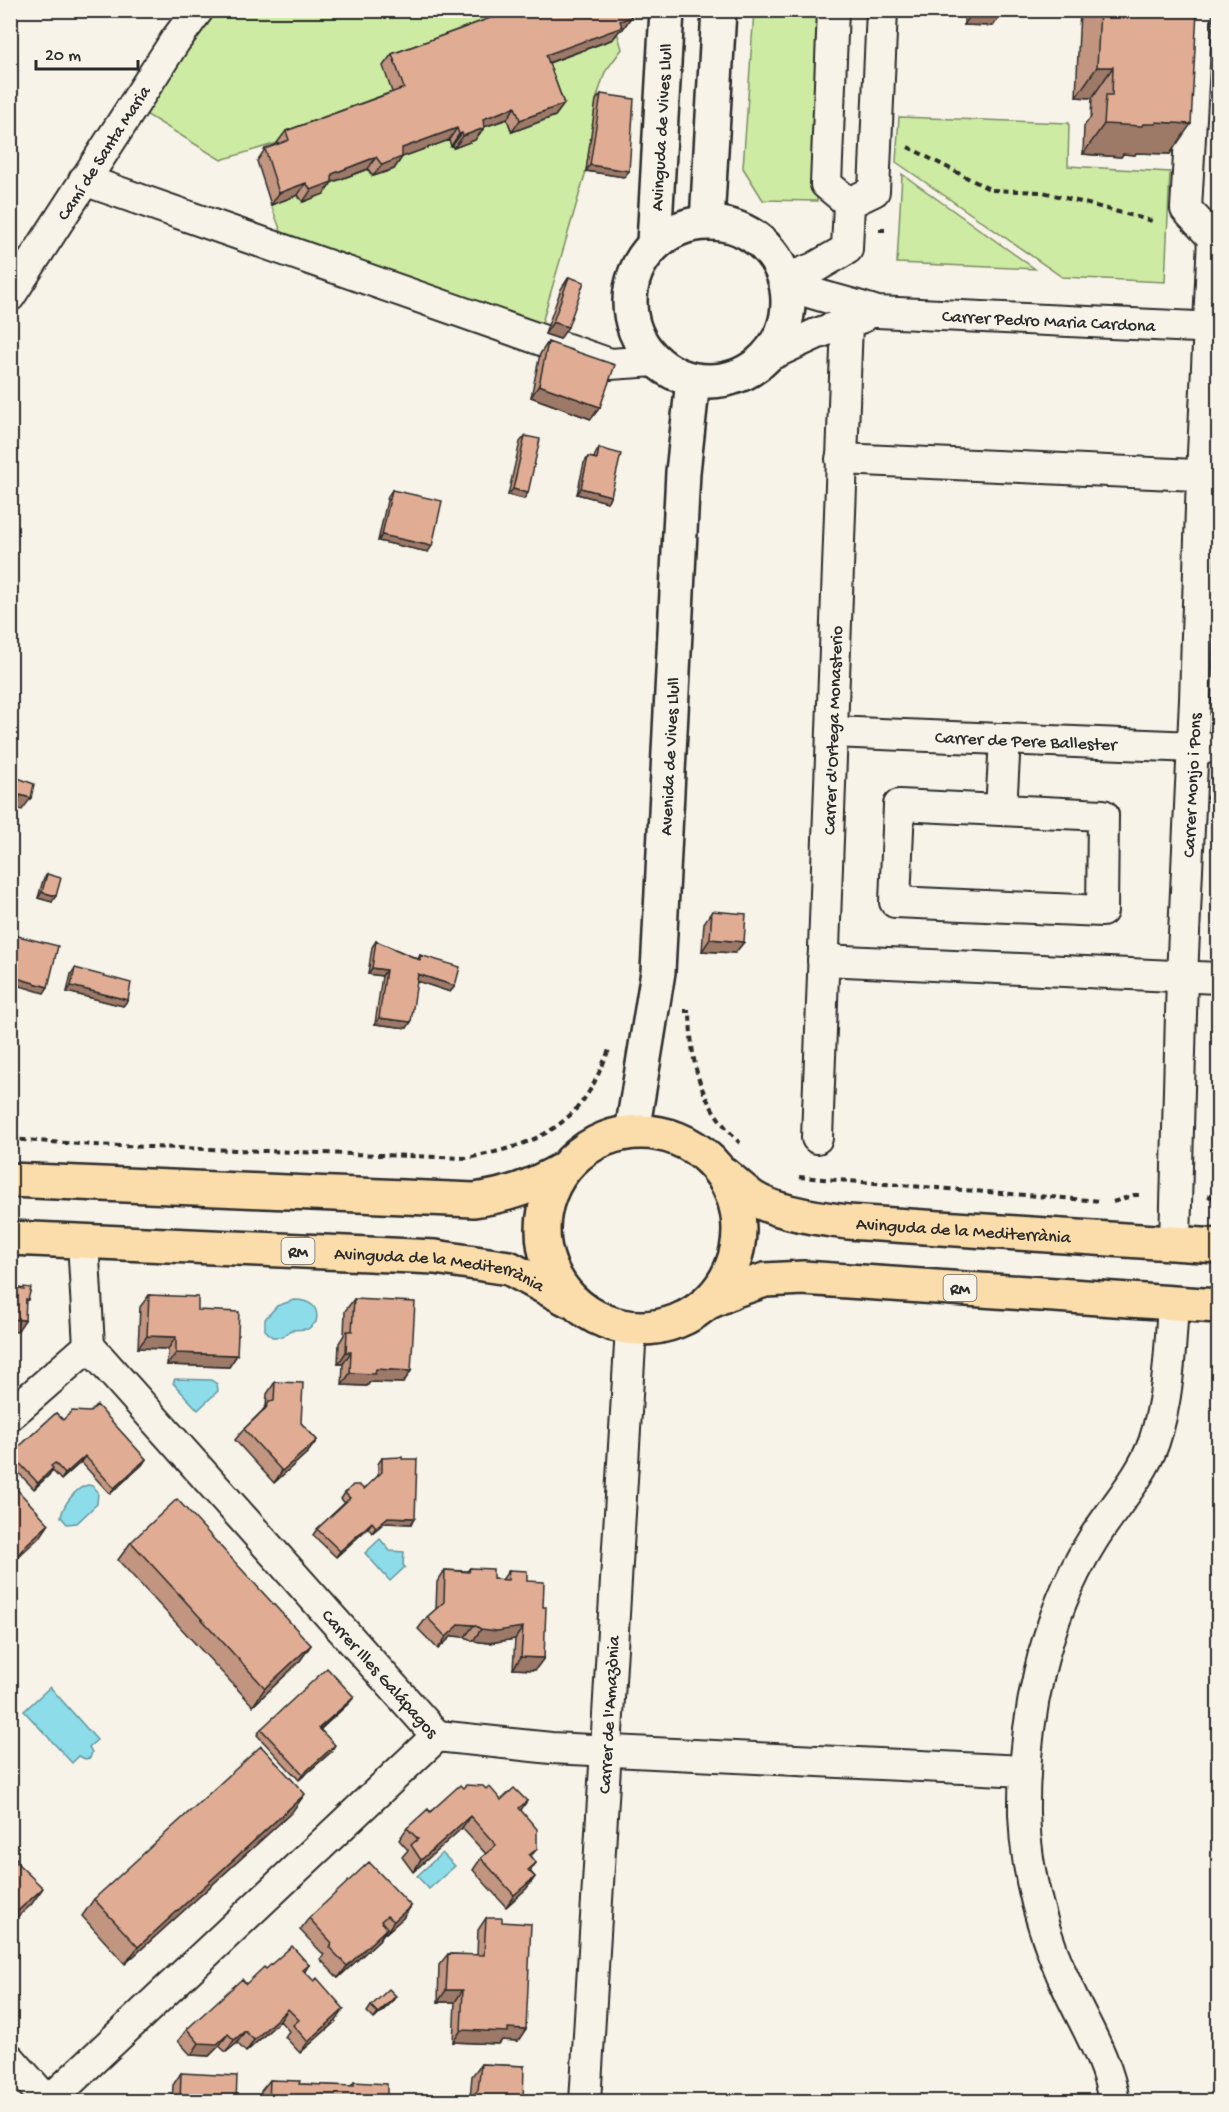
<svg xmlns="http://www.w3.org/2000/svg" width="1229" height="2112" font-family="'Gochi Hand',sans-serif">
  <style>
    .green { fill: #cdeba2; stroke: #7c8b66; stroke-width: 1.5 }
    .water { fill: #8cdce9; stroke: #65959d; stroke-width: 1.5 }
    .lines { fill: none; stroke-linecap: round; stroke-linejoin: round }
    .street-casing { stroke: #2b2b2b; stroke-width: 34 }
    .secondary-casing { stroke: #2b2b2b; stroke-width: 38 }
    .primary-casing { stroke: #2b2b2b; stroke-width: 38 }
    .path { stroke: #2b2b2b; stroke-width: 4; stroke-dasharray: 6 4.5; stroke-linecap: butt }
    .street { stroke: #f7f3e8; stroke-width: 30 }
    .secondary { stroke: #f7f3e8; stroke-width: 33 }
    .primary { stroke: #fbddab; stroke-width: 33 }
    .wall { fill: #c1957f; stroke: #2b2b2b; stroke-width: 1.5 }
    .shaded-wall { fill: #9d7968; stroke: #2b2b2b; stroke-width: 1.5 }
    .building { fill: #e0ad94; stroke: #2b2b2b; stroke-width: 1.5 }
    .labels { text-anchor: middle; stroke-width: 6; stroke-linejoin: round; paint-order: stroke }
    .shield { fill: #f7f3e8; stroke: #686764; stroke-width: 1.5 }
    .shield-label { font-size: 16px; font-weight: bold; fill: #2b2b2b }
    .street-label { font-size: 18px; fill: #2b2b2b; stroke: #f7f3e8 }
  </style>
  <rect width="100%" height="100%" fill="#f7f3e8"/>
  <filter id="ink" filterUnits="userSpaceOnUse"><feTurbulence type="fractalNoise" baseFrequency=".0167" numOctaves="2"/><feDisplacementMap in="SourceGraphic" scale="12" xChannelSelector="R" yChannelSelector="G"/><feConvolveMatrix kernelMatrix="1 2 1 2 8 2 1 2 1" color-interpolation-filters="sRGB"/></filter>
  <g filter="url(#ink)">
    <path class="green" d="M490,10L495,25L384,66L395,99L277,143L221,160L144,113L207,11Z
      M754,11H828L817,201L763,200L743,168Z
      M617,32L622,49L605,72L596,100L586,171L541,326L282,234L271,205L298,195L299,199H302L324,186L368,169L370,174L374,176L394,169L393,160L449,140L451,145H453L455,147L475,140V130L507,119L511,131L537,67L611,40Z
      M899,117L1069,123L1068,166L1170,172L1165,282L1062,277L896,162Z
      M902,174L1035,269L897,263Z"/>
    <path class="water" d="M294,1300C309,1300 320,1306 316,1322L308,1329L291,1330L283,1337H272L265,1330V1319L277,1306Z
      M175,1379L211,1380L217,1384L218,1391L198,1410L173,1383Z
      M88,1485L93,1486L98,1492L97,1504L77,1523L67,1524L61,1517C63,1505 76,1487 88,1485Z
      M380,1539L390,1551L404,1552L403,1565L405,1567L390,1581L365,1553Z
      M50,1687L97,1740L89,1747L92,1752L90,1758L85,1759L79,1756L72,1763L24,1711Z
      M442,1853L455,1866L429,1889L417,1876Z"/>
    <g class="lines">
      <g class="street-casing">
        <g id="street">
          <path d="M833,10L826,184L849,203L874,191L882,10"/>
          <path d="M1197,10L1186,209L1213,238L1218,233"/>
          <path d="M84,180L610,364L655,361"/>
          <path d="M786,279L814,268L847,249L849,203"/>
          <path id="s1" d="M787,285C817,296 847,302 877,312L1218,328"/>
          <path id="s2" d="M10,296L175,41L198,10"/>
          <path d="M764,358L816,334L863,317"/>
          <path d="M841,459L1218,476"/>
          <path id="s3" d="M832,732L1218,748"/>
          <path d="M899,805L1103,815L1102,911L895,902Z"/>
          <path d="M1001,810L1005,739"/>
          <path d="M823,960L1218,978"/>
          <path id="s4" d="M817,1138L847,323"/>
          <path d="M83,1241L89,1346"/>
          <path id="s5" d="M1175,1243L1182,976L1195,700L1202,475L1213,238"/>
          <path id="s6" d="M10,1415L89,1346L437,1736L48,2102"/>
          <path d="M437,1736L551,1748L1025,1771"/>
          <path d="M10,2059L48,2102"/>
          <path id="s7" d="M585,2102L631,1328"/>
          <path d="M1114,2102C1109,2065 1088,2030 1072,1997C1045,1941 1026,1877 1024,1814C1023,1723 1043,1619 1092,1541C1112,1508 1141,1479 1154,1442C1169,1397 1170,1350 1173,1303"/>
        </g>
      </g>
      <g class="secondary-casing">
        <g id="secondary">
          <path d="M707,222L719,10"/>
          <circle cx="709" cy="302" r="79"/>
          <path id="s8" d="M654,243L667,10"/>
          <path id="s9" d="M632,1132L658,972L683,472L693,380"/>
        </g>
      </g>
      <g class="primary-casing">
        <g id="primary">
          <circle cx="641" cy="1230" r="98"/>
          <path id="s10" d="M724,1174C734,1182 743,1191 753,1198C775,1212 822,1219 848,1222L1218,1246"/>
          <path d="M10,1180L474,1200C510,1195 531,1187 562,1170"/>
          <path id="s11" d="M10,1238L435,1257L509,1268L569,1300"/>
          <path d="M707,1303L735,1290L765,1280L803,1278L1218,1306"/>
        </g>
      </g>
      <path class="path" d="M908,147L991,190L1043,192L1156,222
        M879,230H888
        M684,1011H690C691,1067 699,1102 740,1143
        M10,1139L92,1145L467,1158C509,1150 553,1139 581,1103C594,1087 601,1068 609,1050
        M799,1177L1100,1201
        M1208,1196L1218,1199
        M1113,1202L1134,1195H1143"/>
      <use href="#street" class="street"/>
      <use href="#secondary" class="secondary"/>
      <use href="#primary" class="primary"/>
    </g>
    <path class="wall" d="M490,10H629L631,17L623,29L619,31L613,39L549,63L564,104L555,116L512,132L507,119L484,127L475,140L454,148L453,145L451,146L449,140L402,157L394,169L373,176L368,169L332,182L324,194L303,202L298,195L271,205L257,161L265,149L278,144L277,143L286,131L392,92L383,66L392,54L493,17Z
      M964,10H1004L993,26L964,25Z
      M1080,10H1197L1170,154L1136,153L1135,155L1123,154L1121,157L1083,154L1084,126L1091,117L1092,98L1076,97Z
      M601,94L629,171L624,177L586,171L596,100Z
      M569,277L560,339L545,334L561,289Z
      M548,342L600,407L591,419L531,397L540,354Z
      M525,436L524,499L508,495L520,442Z
      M599,448L611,496L607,502L577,494L584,463L588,457L594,458L595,455Z
      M392,490L428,552L378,541L388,496Z
      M47,874L52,902L38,898L43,880Z
      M712,911L744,942L735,953L702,951L704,923Z
      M376,941L418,959L420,955L455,986L450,992L417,981L407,1028L375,1024L382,976L368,974L372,947Z
      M75,968L128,1000L123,1006L67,992L71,974Z
      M149,1295L198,1310L237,1355L229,1367L167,1365L168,1349L138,1348L140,1307Z
      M354,1299L411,1371L403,1383L370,1382L367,1386L342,1385L343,1364H338L339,1343L344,1335L345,1311Z
      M275,1382L301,1423L317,1440L308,1452L274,1483L235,1440L244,1429L262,1411L266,1406L267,1394Z
      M56,1413L63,1420L146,1459L142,1465L110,1494L81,1462L61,1480L52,1470L49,1475L34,1489L10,1464V1455Z
      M382,1458L411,1524L384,1523L372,1533L368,1528L336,1557L313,1535L317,1529L345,1503L341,1499L345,1493L364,1489L378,1476V1464Z
      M131,1542L311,1645L299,1662L253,1706L118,1560Z
      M470,1568L493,1579L502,1580L509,1570L527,1581L543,1607L544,1658L535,1670L513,1669L515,1639L489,1643L473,1641L465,1637L452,1636L438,1649L418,1629L427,1617L436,1609L437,1582L445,1570L467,1571Z
      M354,1697L349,1703L320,1730L331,1752L299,1780L257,1735L261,1729Z
      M463,1788L486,1789L501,1800L527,1801L521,1810L537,1849L530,1857L536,1863L530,1871L535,1877L526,1889L506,1907L473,1870L481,1858L486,1854L462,1828L413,1872L402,1857L408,1850L399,1840L407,1828Z
      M292,1812L125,1964L82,1916L94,1899Z
      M411,1906L403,1918L386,1933L385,1932L379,1940L338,1978L320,1959L324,1955L300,1930L309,1918Z
      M486,1918L518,2041L502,2040L499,2044L453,2042L455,2002H438L439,1965L448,1954L477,1955L478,1930Z
      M309,1965L305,1971L336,2021L300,2053L285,2037L289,2031L280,2021L246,2052L237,2043L226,2052L219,2046L209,2056L191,2055L178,2041L187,2029L266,1969Z
      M392,2002L374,2019L367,2012L371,2006Z
      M481,2064L524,2066L470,2098L472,2076Z
      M181,2073L236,2102H172L173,2085Z
      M270,2080L299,2084L351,2086L354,2082L387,2102H261V2091Z"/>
    <path class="shaded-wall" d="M974,10H1004L993,26L964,25Z
      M631,17L623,29L619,31L613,39L537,67L546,55L620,21Z
      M1097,67H1113L1092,98L1076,97Z
      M564,104L555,116L512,132L520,120Z
      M515,107L507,119L475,130L483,119Z
      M1156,122L1191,124L1170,154L1136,153L1135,155L1123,154L1121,157L1083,154L1104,124H1143Z
      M457,128L449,140L402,157L394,169L373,176L382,165L402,148Z
      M484,128L475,140L454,148L463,136Z
      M462,133L453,145L451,146L459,134Z
      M376,157L368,169L332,182L324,194L303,202L311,190L332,174Z
      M590,165L629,171L624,177L586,171Z
      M306,183L298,195L271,205L279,193Z
      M553,322L568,327L560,339L545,334Z
      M539,385L600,407L591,419L531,397Z
      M581,488L611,496L607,502L577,494Z
      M513,489L528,493L524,499L508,495Z
      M382,535L432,546L428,552L378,541Z
      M20,795L31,798L22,810L11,807Z
      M10,809L17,810L10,819Z
      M42,892L56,896L52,902L38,898Z
      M710,939L744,942L735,953L702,951Z
      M372,968L386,970L382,976L368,974Z
      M418,974L455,986L450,992L414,980Z
      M10,976L48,987L44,993L10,983Z
      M71,986L128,1000L123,1006L67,992Z
      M379,1018L411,1022L407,1028L375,1024Z
      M10,1319L25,1320L17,1332L10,1331Z
      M147,1336L176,1337L168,1349L138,1348Z
      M346,1352H351L343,1364H338Z
      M176,1353L237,1355L229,1367L167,1365Z
      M376,1369L411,1371L403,1383L370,1382L367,1386L342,1385L350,1373Z
      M317,1440L308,1452L274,1483L282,1471Z
      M85,1456L81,1462L61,1480L65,1474Z
      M146,1459L142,1465L110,1494L114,1488Z
      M53,1468L49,1475L34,1489L38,1483Z
      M388,1517L415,1518L411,1524L384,1523L372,1533L376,1527Z
      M372,1522L368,1528L336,1557L340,1551Z
      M49,1524L41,1536L20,1555L10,1566V1564L28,1543Z
      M460,1624L474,1625L465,1637L452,1636L438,1649L446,1637Z
      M523,1627L515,1639L489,1643L473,1641L481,1629Z
      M311,1645L299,1662L253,1706L265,1688Z
      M521,1657L544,1658L535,1670L513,1669Z
      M354,1697L349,1703L315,1734L319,1728Z
      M335,1745L331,1752L299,1780L303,1774Z
      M305,1794L292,1812L125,1964L138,1947Z
      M470,1816L462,1828L413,1872L421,1860Z
      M535,1877L526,1889L506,1907L514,1895Z
      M43,1888L31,1905L10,1924V1918Z
      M411,1906L403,1918L386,1933L394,1921Z
      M387,1928L379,1940L338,1978L347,1966Z
      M446,1990H463L455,2002H438Z
      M396,1996L392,2002L374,2019L378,2013Z
      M288,2009L280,2021L246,2052L254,2040Z
      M344,2009L336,2021L300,2053L308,2042Z
      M508,2028L526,2029L518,2041L502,2040L499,2044L453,2042L461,2030Z
      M245,2031L237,2043L226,2052L234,2040Z
      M228,2034L219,2046L209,2056L191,2055L199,2043Z"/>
    <path class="building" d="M503,10H629L631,17L620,21L622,27L620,28L546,55L564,104L520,120L515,107L483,119L484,128L463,136L462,133L459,134L457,128L402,148V157L382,165L376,157L332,174V182L311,190L306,183L279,193L265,149L289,140L286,131L404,88L392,54L504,13Z
      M1100,10H1197L1191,124L1156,122V124H1143L1142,126L1104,124L1106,95H1112L1113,67H1097Z
      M601,94L634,99L629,171L590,165Z
      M569,277L584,282L568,327L553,322Z
      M548,342L615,365L600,407L539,385Z
      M525,436L540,439L528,493L513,489Z
      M599,448L621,454L611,496L581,488L588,457L597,459Z
      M392,490L442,501L432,546L382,535Z
      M10,775L34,784L31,798L20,795L17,810L10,809Z
      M47,874L61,878L56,896L42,892Z
      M712,911L746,914L744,942L710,939Z
      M10,934L58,946L48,987L10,976Z
      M376,941L420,960V955L460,967L455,986L418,974L411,1022L379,1018L386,970L372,968Z
      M75,968L131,983L128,1000L71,986Z
      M10,1286L24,1289V1287L31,1288L28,1300L26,1299L25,1320L10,1319Z
      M149,1295L198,1297V1310L239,1312L237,1355L176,1353V1337L147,1336Z
      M354,1299L415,1302L411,1371L376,1369L375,1374L350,1373L351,1352H346L347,1331H352Z
      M275,1382L303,1383L301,1423L317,1440L282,1471L244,1429L266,1408L269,1402L274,1401Z
      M97,1405L146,1459L114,1488L85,1456L65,1474L55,1463L51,1466L53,1468L38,1483L11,1454L56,1413L63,1420L72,1411L90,1412Z
      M402,1457V1459H417L415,1518L388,1517L376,1527L372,1522L340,1551L317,1529L350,1498L345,1493L353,1485H359L364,1489L382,1472V1458Z
      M10,1482L49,1524L28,1543L10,1564Z
      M177,1499L311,1645L265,1688L131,1542Z
      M470,1568L493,1569V1579L508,1580L509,1570L527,1571V1581L544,1582L543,1607H546L544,1658L521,1657L523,1627L497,1631L481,1629L474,1625L460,1624L446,1637L427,1617L444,1602L445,1570L469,1572Z
      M327,1668L354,1697L319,1728L335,1745L303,1774L261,1729Z
      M261,1746L305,1794L138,1947L94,1899Z
      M460,1785L463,1788L466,1785L483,1786L486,1789L489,1786L501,1800L514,1788L527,1801L519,1808L537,1829V1849L529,1855L536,1863L528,1870L535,1877L514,1895L481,1858L496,1845L470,1816L421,1860L411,1845L418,1839L407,1828L428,1809L430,1812Z
      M10,1852L17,1859L15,1861L43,1888L10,1918Z
      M369,1862L411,1906L394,1921L387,1916L381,1921L387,1928L347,1966L329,1947L332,1943L309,1918Z
      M486,1918H502V1922L531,1924L526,2029L508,2028V2032L461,2030L463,1990H446L448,1954L484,1955Z
      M292,1946L309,1965L303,1970L314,1981L317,1978L344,2009L308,2042L293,2025L299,2020L288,2009L254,2040L245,2031L234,2040L228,2034L217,2044L199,2043L187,2029L242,1979L246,1984L264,1967L266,1969Z
      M389,1989L396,1996L378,2013L371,2006Z
      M481,2064L524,2066L523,2102H467L478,2090Z
      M181,2073L237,2076L236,2102H180Z
      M270,2080L300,2081L299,2084L354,2086V2082L387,2084V2102H269Z"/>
  </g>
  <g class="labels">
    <g class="shield">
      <rect x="281.5" y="1238" width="33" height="26" rx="4.5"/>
      <rect x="943.5" y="1275" width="33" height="26" rx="4.5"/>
    </g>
    <g class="shield-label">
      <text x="298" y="1257">RM</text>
      <text x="960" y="1294">RM</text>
    </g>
    <g class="street-label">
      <text dy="6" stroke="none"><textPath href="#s8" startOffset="116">Avinguda de Vives Llull</textPath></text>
      <text dy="6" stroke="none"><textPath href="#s2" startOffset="171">Camí de Santa Maria</textPath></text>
      <text dy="6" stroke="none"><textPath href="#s1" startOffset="266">Carrer Pedro Maria Cardona</textPath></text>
      <text dy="6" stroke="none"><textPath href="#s4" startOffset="408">Carrer d'Ortega Monasterio</textPath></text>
      <text dy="6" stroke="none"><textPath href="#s3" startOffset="194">Carrer de Pere Ballester</textPath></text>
      <text dy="6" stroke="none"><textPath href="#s9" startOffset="378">Avenida de Vives Llull</textPath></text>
      <text dy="6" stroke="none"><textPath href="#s5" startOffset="458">Carrer Monjo i Pons</textPath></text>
      <text dy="6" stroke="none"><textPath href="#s10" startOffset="252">Avinguda de la Mediterrània</textPath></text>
      <text dy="6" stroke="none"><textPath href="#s11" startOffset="432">Avinguda de la Mediterrània</textPath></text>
      <text dy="6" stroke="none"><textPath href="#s6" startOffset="543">Carrer Illes Galápagos</textPath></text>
      <text dy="6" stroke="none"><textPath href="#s7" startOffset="388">Carrer de l'Amazònia</textPath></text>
    </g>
  </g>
  <rect width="1229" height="2112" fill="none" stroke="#f7f3e8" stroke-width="36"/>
  <rect x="18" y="18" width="1193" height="2076" fill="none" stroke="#2b2b2b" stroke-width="2" filter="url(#ink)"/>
  <path d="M36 60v9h102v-9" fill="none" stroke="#2b2b2b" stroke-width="3"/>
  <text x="45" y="60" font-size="18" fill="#2b2b2b" stroke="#f7f3e8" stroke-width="4.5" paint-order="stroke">20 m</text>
</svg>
